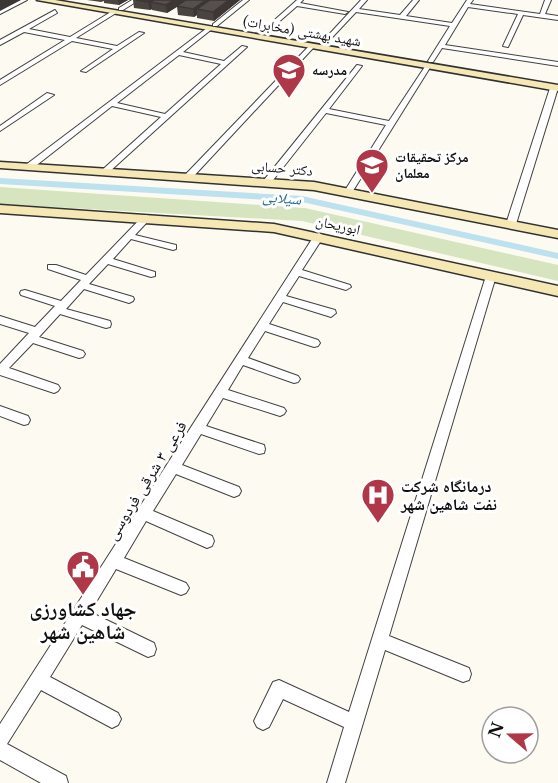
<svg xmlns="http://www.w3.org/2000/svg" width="558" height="783" font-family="'Libre Baskerville','Noto Naskh Arabic',serif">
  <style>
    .green { fill: #d6e4bf }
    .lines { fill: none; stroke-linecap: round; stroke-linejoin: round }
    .canal { fill: #bce1ef; fill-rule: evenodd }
    .street-casing { stroke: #424242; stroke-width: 2 }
    .secondary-casing { stroke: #313131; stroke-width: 3 }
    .street { fill: #fff; fill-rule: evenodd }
    .secondary { fill: #f5e8b5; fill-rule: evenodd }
    .wall { fill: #4a4441 }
    .shaded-wall { fill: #3c3735 }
    .building { fill: #564f4c; stroke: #3c3735; stroke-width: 1.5 }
    .labels { text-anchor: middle; stroke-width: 6; stroke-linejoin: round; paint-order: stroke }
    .far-street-label { font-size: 14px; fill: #0f0f0f; stroke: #fff }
    .far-poi-label { font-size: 14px; font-weight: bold; fill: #0f0f0f; stroke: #fff; text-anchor: start }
    .far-water-label { font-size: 15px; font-style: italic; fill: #276d91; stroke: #fff }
    .street-label { font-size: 16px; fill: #0f0f0f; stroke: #fff }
    .poi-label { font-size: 16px; font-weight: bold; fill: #0f0f0f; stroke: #fff; text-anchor: start }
    .near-poi-label { font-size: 20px; font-weight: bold; fill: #0f0f0f; stroke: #fff }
  </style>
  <rect width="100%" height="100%" fill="#fdfaf2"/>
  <path class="green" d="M0,187L305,208L558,265V281L302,221L0,204Z"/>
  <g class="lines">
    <path class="canal" d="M0,178L302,196L558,253V259L302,202L0,184Z"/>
    <g class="street-casing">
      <path id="street" d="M20,0H27L0,14V10Z
        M132,0H139L123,10H119V8Z
        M243,0H249L217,26H213V24Z
        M297,0H303L300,3L348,12L345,14L297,6L273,27H269V25Z
        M361,0H367L359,9L400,15L413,0H419L406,16L452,23L467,0H473L470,4L540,14L545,0H551L545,14L558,16V20L523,15L508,47L503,46L518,14L468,7L445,45L558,62V66L442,48L433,62H429L428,61L450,26L356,12L326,44H322V42Z
        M55,10L57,13L29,29L70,37L114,10L116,13L76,38L117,46L139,32L144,33L86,72L81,71L113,49L72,41L0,85V80L65,40L24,32L0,45V40Z
        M207,28L212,29L183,52L224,61L242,46L247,47L108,173L101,171L161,117L112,106L33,168H27V164ZM179,55L221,64L165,114L117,103Z
        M310,45L315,46L192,178H186V174Z
        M357,65L362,66L329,109L389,121L426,65L431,66L351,194L344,192L386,125L326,113L270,184H264V180Z
        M554,86L558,88L516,224L511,227L508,226L506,224L550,88Z
        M47,93L54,95L0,131V126Z
        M146,215L151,218L135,235L176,245V249L173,250L131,239L113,259L155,272V276L151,277L108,264L89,284L133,297L134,299L133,301L129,303L84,289L66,309L110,321L111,324L110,327L106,328L60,314L39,337L83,351L85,354L83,357L79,358L33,343L9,368L58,385L60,388L58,391L54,393L0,375V364L29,333L0,324V316L35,327L55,306L21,295L20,293L21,291L25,290L61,301L81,280L48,269V265H56L86,275L143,216Z
        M319,233L324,236L302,270L350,285L351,287L346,290L299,276L286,296L335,310L336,313L331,317L283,302L269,324L318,340L320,343L318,346L314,347L265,331L248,358L298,376L300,379L298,382L294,383L243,365L228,390L284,408L286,411L284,414L280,416L223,398L206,426L264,445L265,449L264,453L259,454L201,434L182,465L239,487L241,491L239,495L234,497L176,474L153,511L212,536L214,541L212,546L207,548L146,521L124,558L186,583L189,588L186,593L181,595L116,569L90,612L154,643L156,649L154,655L148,657L82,625L50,677L118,713L121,719L118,725L112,728L41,690L7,744L66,776L68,783H41L0,760V724L314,236Z
        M491,273L496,276L389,636L469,668L471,674L469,680L463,682L385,650L345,783H327L344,727L283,699L269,727L263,730L257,727L254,721L273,682L279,680L349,712L486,276Z
        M0,406L28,416L30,420L28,424L24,425L0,416Z"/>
    </g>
    <g class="secondary-casing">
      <path id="secondary" d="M37,0H55L558,85V91Z
        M0,162L314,182L558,230V238L314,190L0,168Z
        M0,205L274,224L558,286V296L274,232L0,213Z"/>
    </g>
    <use href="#street" class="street"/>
    <use href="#secondary" class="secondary"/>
  </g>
  <path class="wall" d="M87,0H128L119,5L104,3V1L101,2Z
    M133,0H240L214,21L197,18V15L194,17L178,15L177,7L167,13L152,10V9L150,10L134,8Z"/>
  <path class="shaded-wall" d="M0,0H21L0,11Z
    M118,0H128L119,5Z
    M151,0H165L151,2L152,9L150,10L148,2Z
    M174,0H187L167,13L166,5Z
    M206,0H218L197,9V15L194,17L193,9Z
    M229,0H240L214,21L213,12Z"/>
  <path class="building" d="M136,0H151L148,2Z
    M154,0H174L166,5L151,2Z
    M186,0H206L193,9L177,6Z
    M210,0H229L213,12L197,9Z"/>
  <defs>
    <g id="school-pin" transform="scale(1.725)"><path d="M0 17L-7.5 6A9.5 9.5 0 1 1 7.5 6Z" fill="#ae3848" stroke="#fff"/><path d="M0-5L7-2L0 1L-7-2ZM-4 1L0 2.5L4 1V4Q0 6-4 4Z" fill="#fff"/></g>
    <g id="hospital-pin" transform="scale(1.725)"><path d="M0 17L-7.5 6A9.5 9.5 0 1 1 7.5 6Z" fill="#ae3848" stroke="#fff"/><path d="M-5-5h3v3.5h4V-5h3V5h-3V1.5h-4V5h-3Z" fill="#fff"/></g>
    <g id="civic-pin" transform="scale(1.725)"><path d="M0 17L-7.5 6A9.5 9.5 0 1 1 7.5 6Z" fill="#ae3848" stroke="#fff"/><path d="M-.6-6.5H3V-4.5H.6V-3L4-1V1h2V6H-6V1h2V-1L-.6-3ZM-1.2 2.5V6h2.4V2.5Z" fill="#fff"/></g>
  </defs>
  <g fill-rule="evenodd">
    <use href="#school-pin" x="289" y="70"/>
    <use href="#school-pin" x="372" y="165"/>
    <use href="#hospital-pin" x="378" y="495"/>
    <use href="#civic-pin" x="83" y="567"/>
  </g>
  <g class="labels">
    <g class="far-street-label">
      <text transform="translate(302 31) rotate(10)" y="5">شهید بهشتی (مخابرات)</text>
      <text transform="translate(282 168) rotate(5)" y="5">دکتر حسابی</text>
      <text transform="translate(338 225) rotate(12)" y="5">ابوریحان</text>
    </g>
    <g class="far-poi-label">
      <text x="312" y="75">مدرسه</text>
      <text x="395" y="162">مرکز تحقیقات<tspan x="395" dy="16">معلمان</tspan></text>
    </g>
    <g class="far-water-label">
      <text transform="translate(282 198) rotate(5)" y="5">سیلابی</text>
    </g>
    <g class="street-label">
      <text transform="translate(146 480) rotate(-58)" y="6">فرعی ۳ شرقی فردوسی</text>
    </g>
    <g class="poi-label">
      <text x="401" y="492">درمانگاه شرکت<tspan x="401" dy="18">نفت شاهین شهر</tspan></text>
    </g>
    <g class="near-poi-label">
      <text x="83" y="616">جهاد کشاورزی<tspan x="83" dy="23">شاهین شهر</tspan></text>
    </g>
  </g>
  <g transform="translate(510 735) rotate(290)"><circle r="28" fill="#ffffff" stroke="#9f9f9f" stroke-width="1.5"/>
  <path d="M0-4.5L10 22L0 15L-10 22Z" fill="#ae3848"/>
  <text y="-9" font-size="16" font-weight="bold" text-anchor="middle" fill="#0f0f0f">N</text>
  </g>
</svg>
